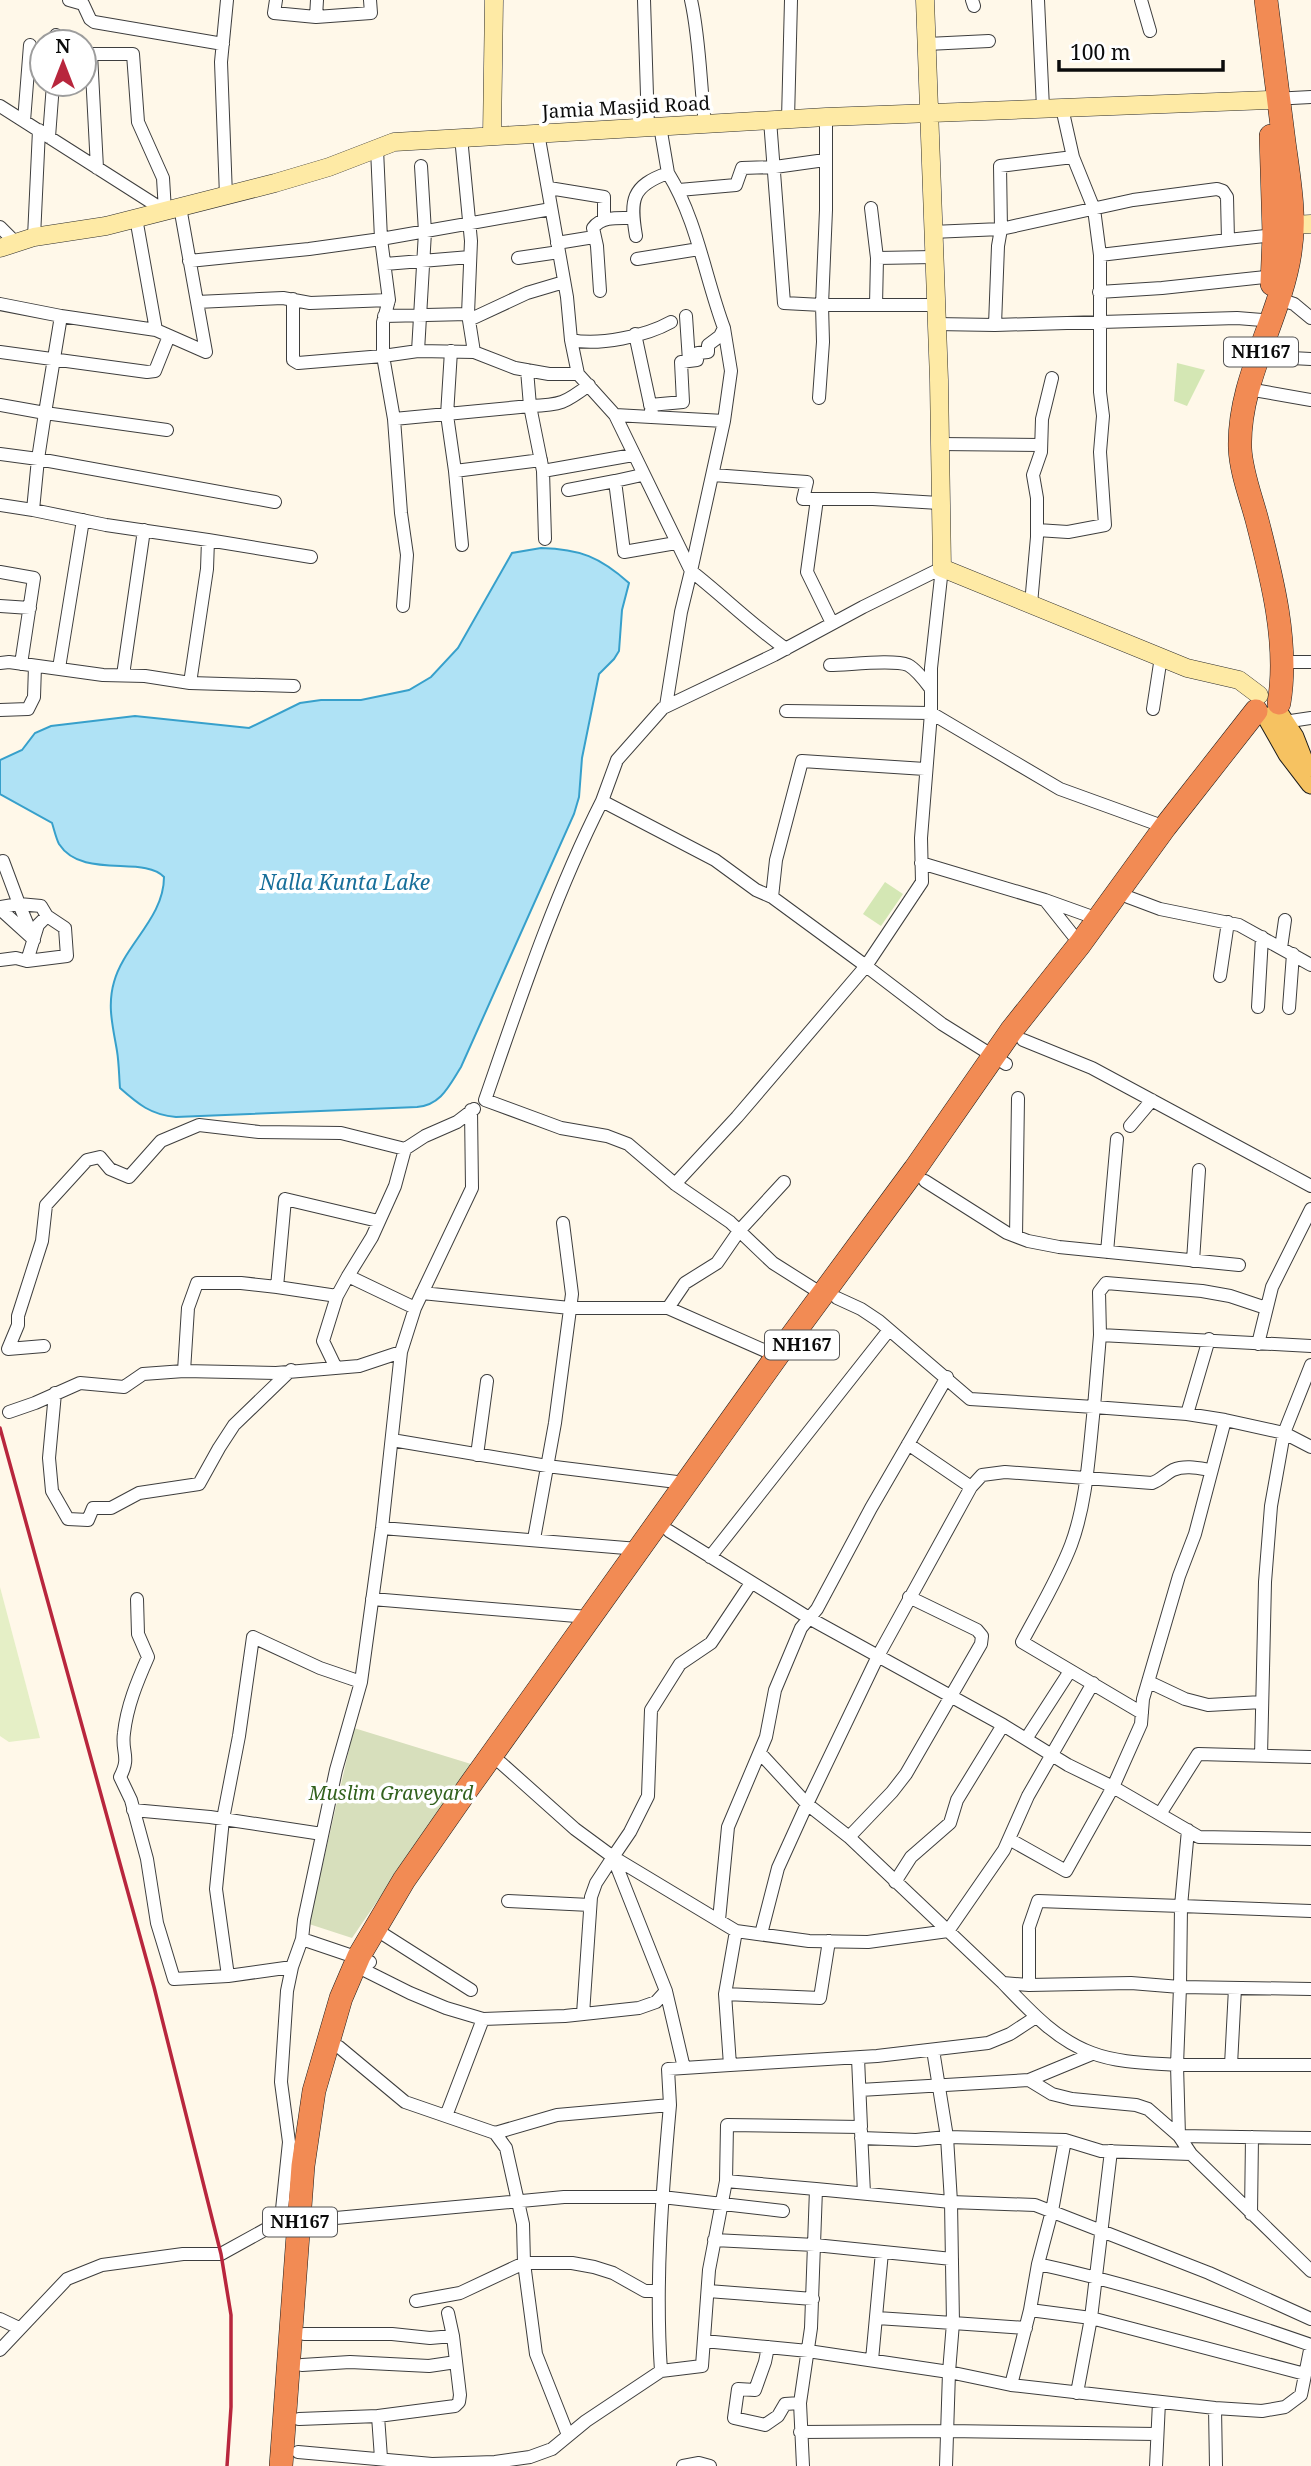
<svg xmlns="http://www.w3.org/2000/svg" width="1311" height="2466" font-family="'Noto Serif',serif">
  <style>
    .green { fill: #d4e7b4 }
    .cemetery { fill: #d7dfbc }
    .pitch { fill: #e5efc6 }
    .water { fill: #afe2f5; stroke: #37a0cb; stroke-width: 2 }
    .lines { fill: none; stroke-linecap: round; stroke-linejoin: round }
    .street-casing { stroke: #3e3e3e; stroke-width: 14 }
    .secondary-casing { stroke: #2d2d2d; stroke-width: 19 }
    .primary-casing { stroke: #1c1c1c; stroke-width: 21 }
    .highway-casing { stroke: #1c1c1c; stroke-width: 24 }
    .street { stroke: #fff; stroke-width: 12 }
    .secondary { stroke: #feeaa5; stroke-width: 18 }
    .primary { stroke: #f6c261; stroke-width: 19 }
    .highway { stroke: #f28b54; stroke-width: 23 }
    .rail { stroke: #b8263d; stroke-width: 3.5 }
    .labels { text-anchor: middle; stroke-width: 7; stroke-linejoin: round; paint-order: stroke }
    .shield { fill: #fff; stroke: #545454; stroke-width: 2 }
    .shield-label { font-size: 18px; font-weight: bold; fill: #0b0b0b }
    .street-label { font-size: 19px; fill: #0b0b0b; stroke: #fff }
    .park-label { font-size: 19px; font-style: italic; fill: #32611d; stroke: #fff }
    .water-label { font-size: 21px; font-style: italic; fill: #176f9a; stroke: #fff }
  </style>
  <rect width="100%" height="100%" fill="#fff8e9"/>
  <path class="green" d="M1177,363L1205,370L1187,406L1174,401Z
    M885,882L903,894L881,926L863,914Z"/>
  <path class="cemetery" d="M354,1728L471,1764L352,1938L309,1924Z"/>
  <path class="pitch" d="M0,1587L40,1738L9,1742L0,1736Z"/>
  <path class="water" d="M541,548C580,549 600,557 629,583L622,610L619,651L614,659L599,674L582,758L579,797L574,814L461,1067C449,1086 441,1105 417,1107L176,1117C151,1115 138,1104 120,1088C119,1076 119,1063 117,1051C113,1027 107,1006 114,982C124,945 164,918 164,877C144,855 82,880 59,844C56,838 54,829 52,823L0,794V760L22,750L35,733L51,726L135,716L249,728L300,703L321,700H361L409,690L431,677L458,648L512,553Z"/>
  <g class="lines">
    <g class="street-casing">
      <path id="street" d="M69,0L83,4L90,19L94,22L223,44
        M276,0L274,13L316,17L371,13L370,0
        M644,0L648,127
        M691,0C700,40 700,82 705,124
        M972,0L974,6
        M1038,0L1043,108
        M1141,0L1150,31
        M316,17L317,0
        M55,42L56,35
        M927,44L989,41
        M1273,99L1311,97
        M0,106L165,211
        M788,119L791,0
        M770,120L784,303L822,305L826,210V117
        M24,121L30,45
        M538,133L567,297L571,340L578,374L615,415
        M49,137L53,84
        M461,137L471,241L468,314L474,352
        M377,149L381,239L389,300L383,322V356L418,351L474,352L515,368L549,374H578
        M97,168L91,54H133L138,122L163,178L165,211
        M549,188L604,197V219
        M679,190L736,185L742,168L775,167L825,160
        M226,196L221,62L227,0
        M871,208L877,258L876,305
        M0,227L15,242
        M932,232L1001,229L1133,200L1217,189L1223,191L1227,197L1228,240L1274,235
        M636,236C630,200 631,186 668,173L660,126
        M34,237L39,130
        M557,243L594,237
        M1100,255L1228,240
        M518,258L559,252
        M877,258L934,257
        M637,259L699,249
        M189,261L309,249L381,239L551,209
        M385,264L470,257
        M600,291L597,246L593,228C602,216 618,218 633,218
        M1099,292L1162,288L1274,276
        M293,299V360L298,363L383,356L394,419L401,513L407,555L403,606
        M1279,299L1294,304L1311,318
        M197,302L283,298L310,303L389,300
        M0,304L61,316L45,413L0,405
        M61,316L156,330L136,218
        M384,316L468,314
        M686,316L689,361
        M469,320L527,293L564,282
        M936,324L995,325L1237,318L1262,320
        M995,325L998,246L1001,229L1000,166L1073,157L1062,108
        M156,330L206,352L180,207
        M635,334L652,413
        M571,340C599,346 646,336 671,322
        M1262,349L1272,357L1311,359
        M418,351L425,232L421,166
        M451,351L447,415L455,471L462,545
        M0,352L147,372L155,371L169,336
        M1248,389L1311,400
        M819,398L823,342L822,305H936
        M650,405L683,402L681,362L697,360L698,353L708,352V345L720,336L724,328C705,277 697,220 668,173
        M615,415L724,421L691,571Z
        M394,419L530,406L527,370
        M724,421L731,371L724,328
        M167,430L45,413L38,459L275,502
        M939,444L1041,445
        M0,454L38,459L33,510L0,505
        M455,471L541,460
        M543,471L633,455
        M642,475L615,481L624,552L676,543
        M713,475L807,482L803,499H873L939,503
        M568,490L615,481
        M817,499L807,572L832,623
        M33,510L106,525L208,540L207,569L190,683
        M1037,530L1068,532L1105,525L1100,452L1103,416L1100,392V255L1094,209L1073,157
        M545,539L543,471L530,406C561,405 565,403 589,385
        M208,540L311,557
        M942,568L931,668V713L921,838L922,882L866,966L942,1024L1006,1064
        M0,572L34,578L21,664
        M1031,604L1037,537V498L1033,475L1041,452L1042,419L1052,378
        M0,606L30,608
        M1282,662H1311
        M0,663L9,662L103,675L145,676L190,683L294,686
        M830,665C848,665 893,659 908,665C917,670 925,681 931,689
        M59,668L83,520
        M123,675L144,530
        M666,706L681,612L691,571C723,596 752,625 786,649
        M1153,709L1161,657
        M0,710L28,709L34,697L35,666
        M786,711L931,713L1060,789L1165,827
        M1284,722L1311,718
        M925,769L802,761L776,860L772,897L756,890L715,860L602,801L617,760L663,708L774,655L863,607L942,568
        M602,801C554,896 520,999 485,1100L561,1128L607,1136L628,1144L675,1184L730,1222L773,1263L822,1294
        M0,862L3,861L19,904L0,907
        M921,863L1045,900L1080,944
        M1128,897L1160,909L1239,925L1311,965
        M1045,900L1098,919
        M0,909L31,937
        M1281,948L1285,920
        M0,960L16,958L27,961L67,956L65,928L47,916L41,906L19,904L34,940
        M27,961L38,925L47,916
        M1220,976L1228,922
        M1258,1007L1262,937
        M1289,1008L1293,954
        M1023,1040L1092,1068L1311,1186
        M1130,1126L1152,1100
        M925,1181L1007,1233L1028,1241L1059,1247L1239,1265
        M675,1184L737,1117L866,966L772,897
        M1016,1236L1018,1098
        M1107,1252L1117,1139
        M1193,1261L1199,1170
        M277,1287L337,1296L348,1276
        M422,1293L570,1308H668L777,1356
        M837,1298L861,1309L879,1321L970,1399L1094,1407L1100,1335L1311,1346
        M415,1308L348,1276L372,1237L395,1186L405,1149L425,1136L457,1122L474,1109
        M668,1308L685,1283L717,1263L739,1231L784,1182
        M1100,1335L1099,1292L1106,1283L1202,1291L1230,1296L1266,1308
        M1258,1344L1272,1287L1311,1209
        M44,1346L8,1349L18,1325V1316L42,1241L46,1205L87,1160L100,1157L110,1169L129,1177L161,1141L199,1125L259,1132L341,1133L405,1149
        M336,1368L323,1341L337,1296
        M184,1371L188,1308L197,1283H241L277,1287L285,1199L378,1221
        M55,1393L49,1458L52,1491L68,1519L88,1520L93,1508H111L139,1493L199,1484L219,1448L234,1425L291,1370
        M9,1412L35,1403L80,1383L124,1387L143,1374L184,1371L276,1373L359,1366L401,1352
        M1187,1414L1209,1339
        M392,1440L547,1466L685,1483
        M477,1455L487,1381
        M971,1487L982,1475L1005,1472L1152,1483C1161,1480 1165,1474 1173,1470C1185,1465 1198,1468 1210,1470
        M382,1528L638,1549
        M669,1531L809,1618L1003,1725L1068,1765L1113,1787L1199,1837L1311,1839
        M534,1539L555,1423L572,1294L563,1223
        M710,1557L889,1330
        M751,1583L711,1643L680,1664L651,1710L648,1796L630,1832L613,1857L736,1931L809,1941L868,1942L948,1931L1004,1850L1028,1796L1093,1683
        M137,1599L138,1634L148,1657C137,1682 127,1706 124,1733C121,1753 131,1756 120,1777L131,1800L147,1859L157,1923L174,1979L228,1976L292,1967
        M372,1599L588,1617
        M1149,1682L1185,1699L1208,1705L1262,1702
        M1142,1713L1022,1642C1039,1610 1058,1579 1071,1545C1087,1502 1089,1452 1094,1407L1187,1414L1225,1420L1284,1433L1311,1365
        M1026,1739L1070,1671
        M760,1753L807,1804L849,1837L1003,1983L1029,1985V1927L1038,1901L1181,1906L1180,1987L1131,1983L1029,1985
        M1261,1756L1265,1582L1271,1506L1284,1433L1311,1447
        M133,1810L210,1817L322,1834
        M1160,1814L1198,1754L1311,1757
        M1188,1830L1181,1906L1311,1911
        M849,1837L892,1792L906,1774L981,1644L982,1636L977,1630L909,1597
        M1009,1839L1066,1871L1113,1787L1141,1724L1143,1699L1179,1576L1195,1534L1225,1420
        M895,1882L911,1857L950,1823L957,1800L1003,1725
        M508,1901L590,1905
        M719,1920L728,1827L766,1737L775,1690L801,1628L817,1609L871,1508L947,1377
        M736,1931L725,1994L730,2065L877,2056L988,2043L1010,2034L1036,2017
        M383,1934L471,1990
        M761,1934L778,1868L807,1804L878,1656L971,1487L908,1444
        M302,1939L370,1962
        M366,1971L410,1993L446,2008L483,2019L565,2016L639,2008L656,2002L666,1991L613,1857L575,1829L501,1763
        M228,1976L216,1889L223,1819L239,1736L253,1637L320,1668L361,1682
        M1003,1983C1029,2010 1056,2040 1092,2053C1118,2063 1150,2063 1177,2065L1179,2136
        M1311,1989L1180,1987L1177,2065H1311
        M666,1991L684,2068
        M725,1994L820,1998L829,1941
        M583,2014L591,1897L596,1883L613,1857
        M339,2047L405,2102L495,2133L506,2148L523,2224L524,2263L536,2354L568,2435
        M1231,2065L1235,1988
        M1029,2080L1052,2094L1072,2099L1136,2105L1148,2109L1179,2136
        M860,2090L1029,2080L1092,2054
        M446,2116L483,2019
        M861,2131L864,2193
        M495,2133L557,2115L670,2105L668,2069L730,2065
        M861,2138L916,2140L947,2137L933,2050
        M1311,2138L1179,2136L1191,2154L1311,2271
        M1191,2154L1101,2151L1065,2140L947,2137L951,2202L1035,2205L1209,2273L1311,2319
        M726,2181L727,2125L861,2127L858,2058
        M1251,2214L1252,2137
        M313,2218L325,2219L564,2197H662L783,2211
        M281,2219L289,2142L281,2082L287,1991L292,1967L302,1939L304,1920L336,1770L361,1682L382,1528L401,1352L415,1308L472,1188L471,1110
        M714,2240L815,2245L952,2259
        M1038,2264C1131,2284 1221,2314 1311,2345
        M708,2291L813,2299
        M416,2301L460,2293L524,2263H572L594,2267L613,2273L645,2291H658
        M1030,2310L1091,2318L1305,2374
        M0,2319L19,2328
        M304,2334H392L430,2338L453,2336
        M704,2341L808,2351L949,2372L1011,2385L1215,2408L1262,2411L1285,2407L1301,2395L1311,2345
        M768,2347L765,2362L755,2390L738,2389L734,2418L765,2425L778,2416L785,2404L800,2403
        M0,2350L67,2279L102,2265L183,2254H221L288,2217
        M872,2360L882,2252
        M302,2365L350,2362L429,2366L456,2362
        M661,2371C655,2282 662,2194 670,2105
        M1011,2385L1030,2310L1038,2264L1052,2211L1065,2140
        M1077,2393L1091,2318L1111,2151
        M1215,2408L1216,2466
        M378,2416L455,2406L459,2402L460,2395L453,2336L448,2313
        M299,2419L378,2416L381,2458
        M800,2432L946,2431L1156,2434
        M298,2452L432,2464L495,2462L530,2457L552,2449L586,2421L661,2371L702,2366L709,2270L726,2181L816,2189
        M683,2466L699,2463L710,2466
        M803,2466L800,2403L811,2328L816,2189L951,2202L953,2323L877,2318
        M946,2466L949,2372L953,2323L1026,2328
        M1156,2466L1159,2402"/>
    </g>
    <g class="secondary-casing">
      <path id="secondary" d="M925,0L939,380L942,568L1187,668L1239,680L1259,695
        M492,135L494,0
        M1292,225L1311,224
        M0,248L34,237L106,226L275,183L329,167L394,142L826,117L1269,100"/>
    </g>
    <g class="primary-casing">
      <path id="primary" d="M1277,711L1294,737L1306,768
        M1267,717L1288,754L1311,784"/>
    </g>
    <g class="highway-casing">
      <path id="highway" d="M1266,0C1272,47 1278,95 1284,142C1289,179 1296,216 1290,253C1280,319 1238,380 1240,448C1241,472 1251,497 1257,520C1272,578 1289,644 1279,703
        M1271,136L1274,235L1272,284
        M281,2466L303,2166L314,2091L341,1998L359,1956L404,1880L468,1788L777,1356L915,1169L1011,1031L1080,944L1165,827L1256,711"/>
    </g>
    <use href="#street" class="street"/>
    <use href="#secondary" class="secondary"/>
    <use href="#primary" class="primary"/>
    <use href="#highway" class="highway"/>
    <path class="rail" d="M0,1428L154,1987L221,2254L231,2315V2407L227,2466"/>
  </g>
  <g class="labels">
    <g class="shield">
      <rect x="1224" y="337.5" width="74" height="29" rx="5"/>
      <rect x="765" y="1330.5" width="74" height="29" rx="5"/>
      <rect x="263" y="2207.5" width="74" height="29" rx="5"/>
    </g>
    <g class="shield-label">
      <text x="1261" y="358">NH167</text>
      <text x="802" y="1351">NH167</text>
      <text x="300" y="2228">NH167</text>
    </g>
    <g class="street-label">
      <text transform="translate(626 107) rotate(-3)" y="7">Jamia Masjid Road</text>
    </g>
    <g class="park-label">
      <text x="391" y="1800">Muslim Graveyard</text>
    </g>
    <g class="water-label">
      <text x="345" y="890">Nalla Kunta Lake</text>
    </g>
  </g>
  <g transform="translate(63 63)"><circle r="33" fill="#ffffff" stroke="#9d9d9d" stroke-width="2"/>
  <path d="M0-5L12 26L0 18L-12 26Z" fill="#b8263d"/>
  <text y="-10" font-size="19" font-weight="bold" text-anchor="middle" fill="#0b0b0b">N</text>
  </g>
  <path d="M1059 60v10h164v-10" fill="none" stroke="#0b0b0b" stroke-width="3.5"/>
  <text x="1070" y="60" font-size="21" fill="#0b0b0b" stroke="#ffffff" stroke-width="5" paint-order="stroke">100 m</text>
</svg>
